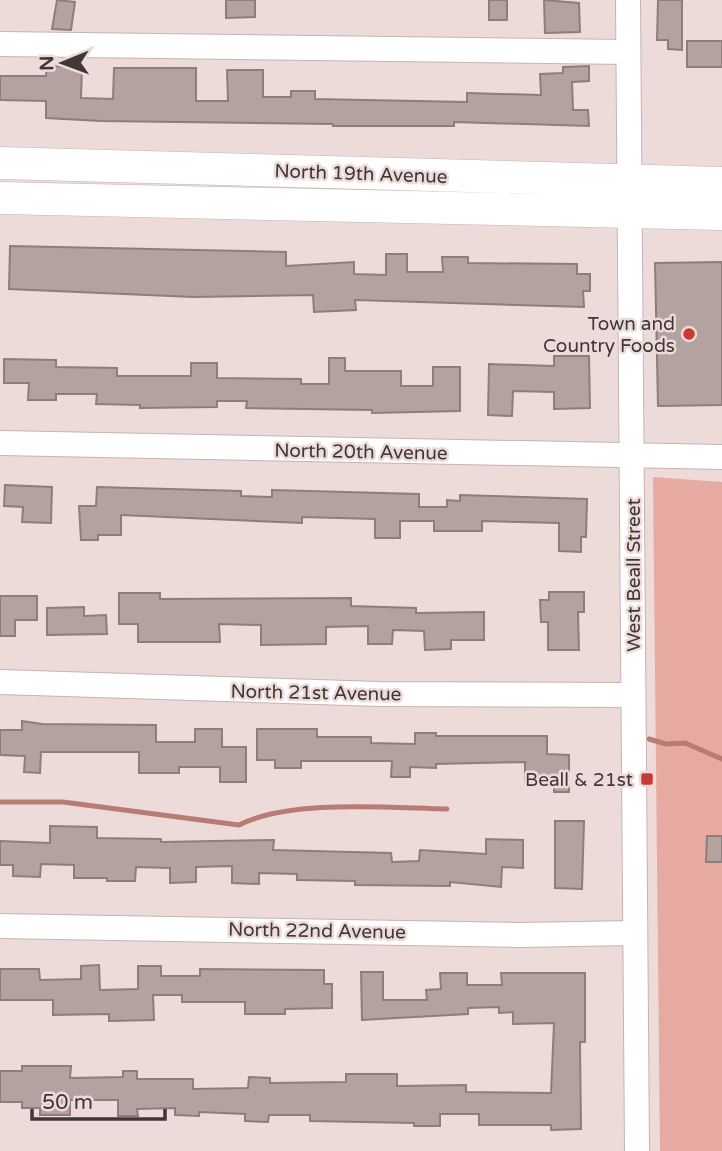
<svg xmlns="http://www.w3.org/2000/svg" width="722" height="1151" font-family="'Varela Round',sans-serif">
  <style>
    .green { fill: #e7aaa2 }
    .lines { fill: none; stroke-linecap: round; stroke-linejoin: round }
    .stream { stroke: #b97c74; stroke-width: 5 }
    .building { fill: #b3a29f; stroke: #8d7d7b; stroke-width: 2 }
    .minor-casing { stroke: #c5b4b1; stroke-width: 26 }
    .major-casing { stroke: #c5b4b1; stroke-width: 33 }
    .minor { stroke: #fff; stroke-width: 24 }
    .major { stroke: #fff; stroke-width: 32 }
    .poi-dot { fill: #c83a33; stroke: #eddbd9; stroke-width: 2.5 }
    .labels { text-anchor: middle; stroke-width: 5; stroke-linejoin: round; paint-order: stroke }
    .street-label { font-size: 19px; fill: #3f3837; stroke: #eddbd9 }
    .poi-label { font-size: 19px; fill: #3f3837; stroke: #eddbd9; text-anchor: end }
  </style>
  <rect width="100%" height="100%" fill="#eddbd9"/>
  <path class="green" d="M653,477L722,482V1151H660Z"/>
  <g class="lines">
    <path class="stream" d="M649,739L666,744L685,743L722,759
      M0,802H63L239,825C290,799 389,808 447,809"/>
  </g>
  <path class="building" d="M57,0L75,2L71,30L52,29Z
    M226,0H255V17L226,18Z
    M489,0H507V20H489Z
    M544,0L579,3L580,32L545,33Z
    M658,0H682V50L668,49V40H657Z
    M687,41H722V67H687Z
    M47,66L82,67L81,98L113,99L114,68H196V101H228L227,70H263V97H291V91H315V99L467,102V93L541,95L540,74L563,73V67L589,66V81L572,82L573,110H588L589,126L454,122V126H333V124L101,121L46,118V101L0,100V76H46Z
    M10,246L286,252V266L354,262V274L386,275V254H407V272H443L442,257H468V263L577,264V274H590V291H583L584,307L355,300L356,310L314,312L313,295L193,297L9,289Z
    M722,262V405L658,406L655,263Z
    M554,356H589L590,408L554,409V392L513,391L512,416L488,415L489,364L554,366Z
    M329,358H345V371H401V386H433V367H460V411L372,413V410L246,408L247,401H217V407L140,408V405L96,404L97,394H56V400H28L29,383H4V359L56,360V367L117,368V376H191V363H217V378L301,379V384H329Z
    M5,485L52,487L51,523L22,522L23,507L4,506Z
    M97,487L241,491V496L272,497V490L419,494V507H447V500L460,501V495L587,499L586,537H581V552L559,551V523L482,521V531H434V521H400V538H375V519L302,517V523L121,515V535H98V540H81L79,506H96Z
    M549,592H584V612H578L579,650H548V622H541L540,600H549Z
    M119,593H160V599L351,598V606L416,608V613L484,612V640H451V649L425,650L424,631L393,630L392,644H368V626L326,627V644L261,645V625L219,624L220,642H138V624H119Z
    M0,596H37V620H15V636H0Z
    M84,607V616L106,615L107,634L47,635V608Z
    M22,721L42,724L156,725V742H195V729H222V747H246V782H220V767H179V773H139V752H41L40,773L24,772L25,756L0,755V730H22Z
    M257,729H317V737H371V743L415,744V733H436V736H547V754L569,755V792H554V781H525V762L436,764V768L410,767V777H391L392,761H301V768H275V760H257Z
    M555,821H584L582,889L555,888Z
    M50,826L97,827V838L161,839V842L274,840L273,850L391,853L392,862L419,861L420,850L486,854V839L523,840V868L502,867L501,887L450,882V886L355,885V881L297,880V874L259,873V884L232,883V866L196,867V882L170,883V868L136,867L135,881H107V878H74V865L41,864L40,877L13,876V865H0V841L50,843Z
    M707,836H722V862H706Z
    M99,965L100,990L138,989V966H161V976H200V969L324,970V984H332V1008L285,1009V1014H245V1002H182V995H153L154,1020L109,1021V1014L53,1015V1000H0V969H39L40,980L81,979V966Z
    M361,972H383V1000H427L426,990L441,989L440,973H467V985H502L501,973H585V1042H580L581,1129L551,1130V1125H479V1114H440V1126H414V1123L310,1121V1115H269L268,1122L245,1121V1114L199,1112V1116L175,1115V1108L137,1109L138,1116H118V1100H70V1115H40V1108H22V1102H0V1071H22V1066H71L70,1078L123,1077V1071H137V1079H193V1089L248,1088L249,1077L270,1078V1083L346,1082V1074H397V1086L466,1085V1092L551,1093L554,1023L513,1024V1012L499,1013V1007L468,1008V1014L362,1020Z"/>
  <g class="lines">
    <g class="minor-casing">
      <path id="minor" d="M628,0L637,1151
        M0,44L628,52
        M0,443L722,457
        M0,682L379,694L633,695
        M0,926L518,935L635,933"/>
    </g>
    <g class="major-casing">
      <path id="major" d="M0,163L722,183
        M0,198L722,214"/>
    </g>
    <use href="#minor" class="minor"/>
    <use href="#major" class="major"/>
  </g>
  <g class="poi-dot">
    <circle cx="689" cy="334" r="7"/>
    <rect x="640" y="772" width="14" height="14" rx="3.5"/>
  </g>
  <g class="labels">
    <g class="street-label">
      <text transform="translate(361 173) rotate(2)" y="7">North 19th Avenue</text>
      <text transform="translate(361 451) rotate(1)" y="7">North 20th Avenue</text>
      <text transform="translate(633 575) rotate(-90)" y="7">West Beall Street</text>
      <text transform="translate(316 692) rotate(1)" y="7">North 21st Avenue</text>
      <text transform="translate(317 930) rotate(1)" y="7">North 22nd Avenue</text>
    </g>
    <g class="poi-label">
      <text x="675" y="330">Town and<tspan x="675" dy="22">Country Foods</tspan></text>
      <text x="633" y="786">Beall &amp; 21st</text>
    </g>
  </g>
  <g transform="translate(63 63) rotate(269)" stroke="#eddbd9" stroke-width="5" paint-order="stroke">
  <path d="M0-5L12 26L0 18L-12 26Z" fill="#3f3837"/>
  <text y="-10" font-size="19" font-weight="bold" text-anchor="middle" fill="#3f3837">N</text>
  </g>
  <path d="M32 1109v10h133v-10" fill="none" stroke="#3f3837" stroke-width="3.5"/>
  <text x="42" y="1109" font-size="21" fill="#3f3837" stroke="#eddbd9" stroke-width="5" paint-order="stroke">50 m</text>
</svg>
